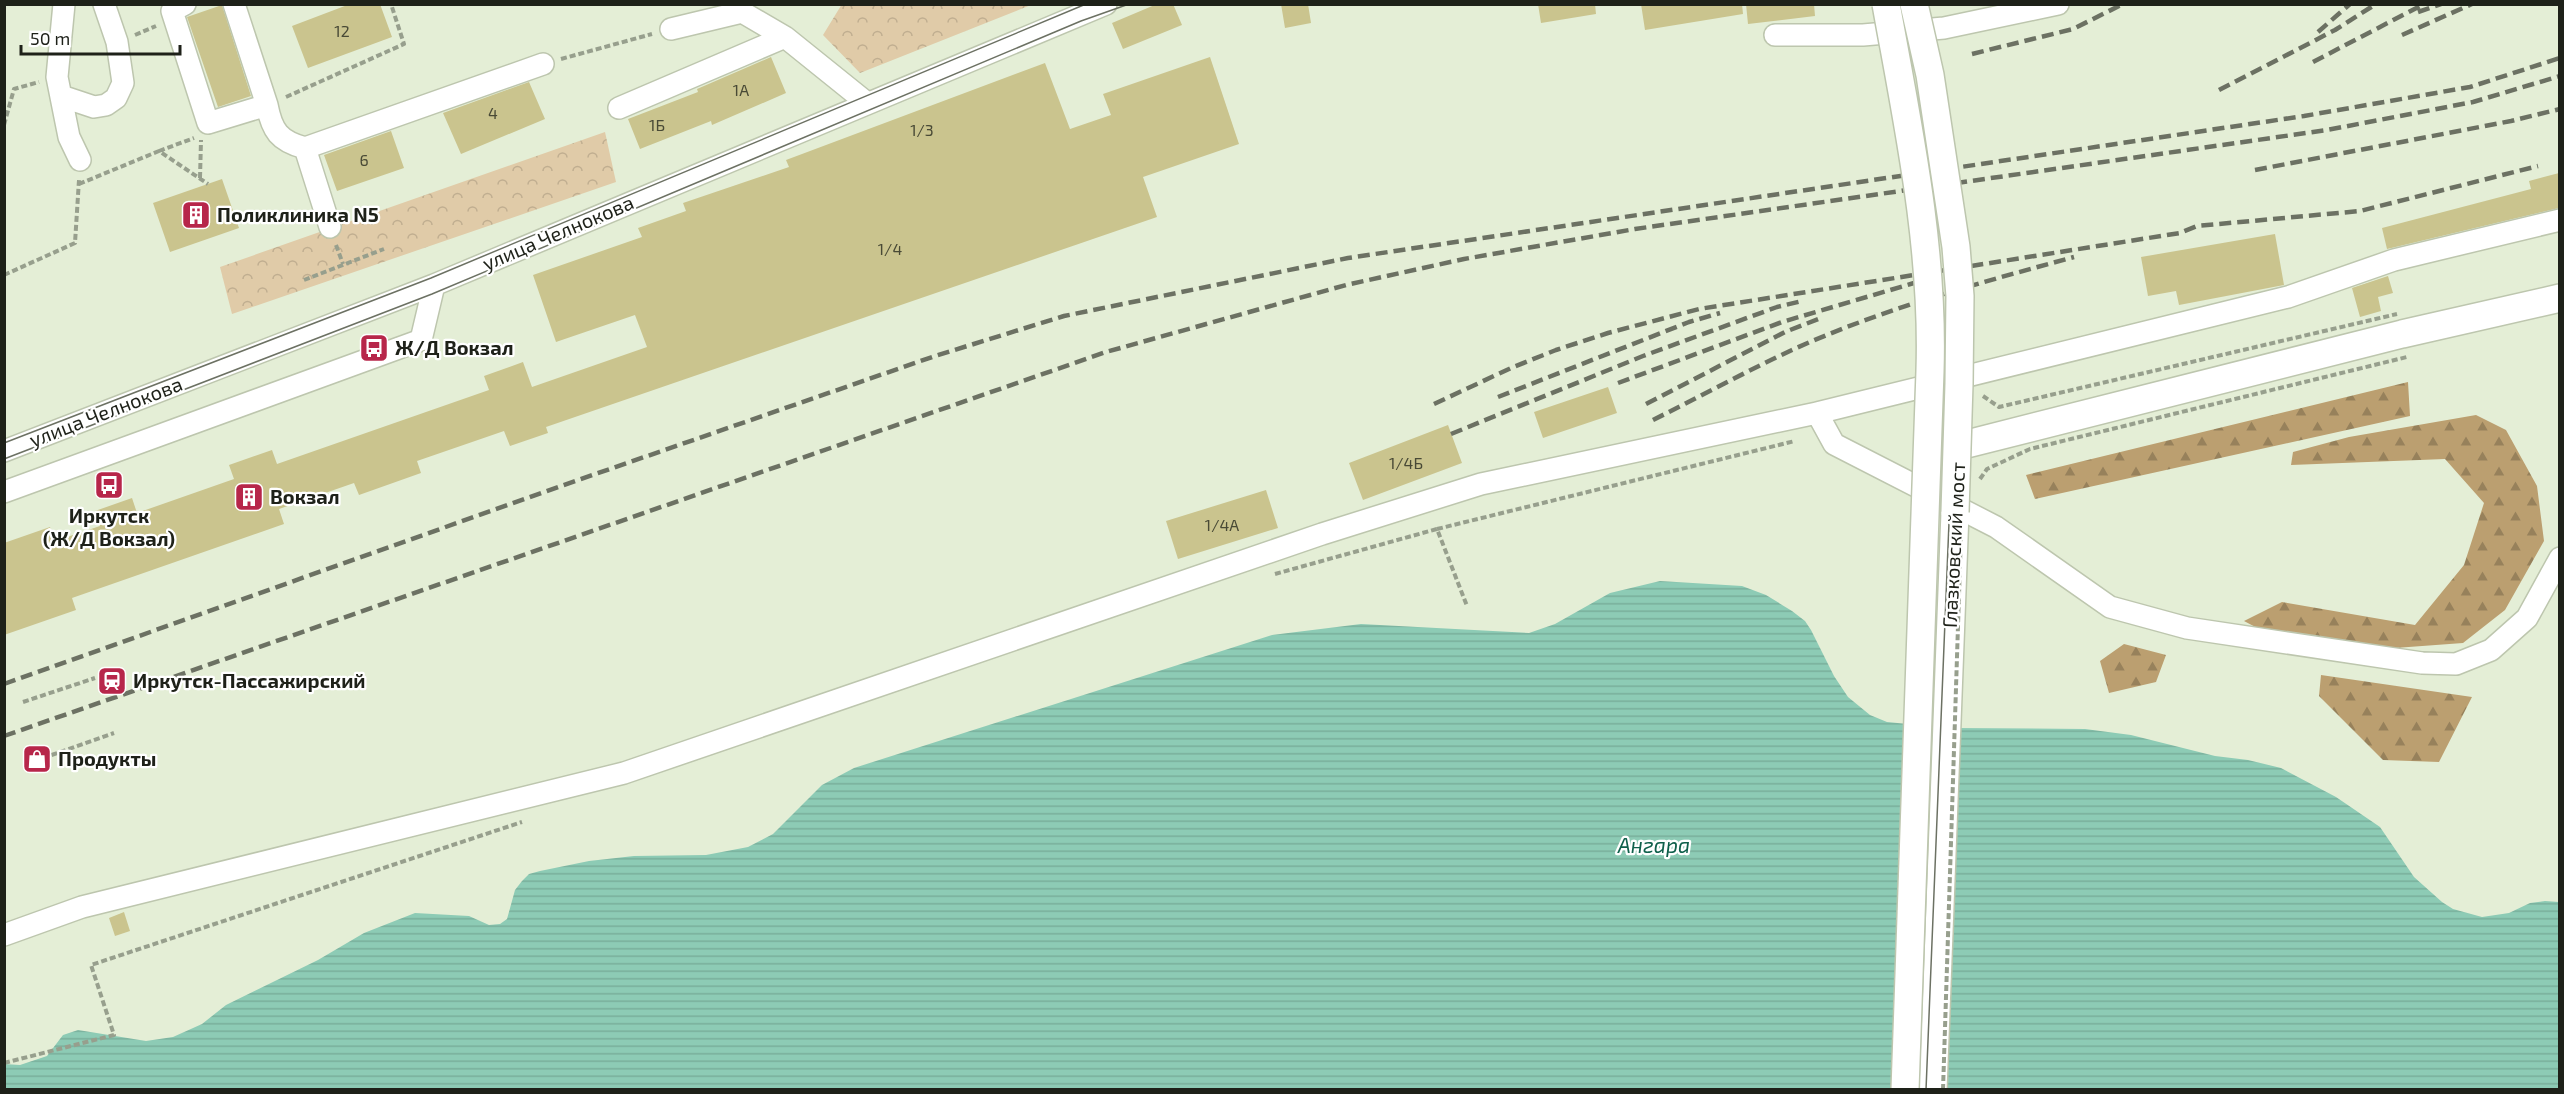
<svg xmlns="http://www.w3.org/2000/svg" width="2564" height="1094" font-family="'Exo 2',sans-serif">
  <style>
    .forest { fill: url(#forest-firs) }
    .park { fill: url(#park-crowns) }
    .water { fill: url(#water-rules) }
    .building { fill: #cac48e }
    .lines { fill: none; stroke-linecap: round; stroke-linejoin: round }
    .minor-casing { stroke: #bdc6ae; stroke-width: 24 }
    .major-casing { stroke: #bdc6ae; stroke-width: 30 }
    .path { stroke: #979f8d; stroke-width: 4; stroke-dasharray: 6 3; stroke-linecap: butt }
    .minor { stroke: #fff; stroke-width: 21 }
    .major { stroke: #fff; stroke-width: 27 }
    .tram { stroke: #6c7163; stroke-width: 1.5 }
    .rail { stroke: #6c7163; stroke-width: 4.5; stroke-dasharray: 12 6; stroke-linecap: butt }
    .major-bridge-casing { stroke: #bdc6ae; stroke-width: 30; stroke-linecap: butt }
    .path-bridge { stroke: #979f8d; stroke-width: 4; stroke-dasharray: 6 3; stroke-linecap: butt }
    .major-bridge { stroke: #fff; stroke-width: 27 }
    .labels { text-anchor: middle; stroke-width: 4.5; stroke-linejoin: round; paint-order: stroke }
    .number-label { font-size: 16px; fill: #494a36 }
    .poi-label { font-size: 20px; font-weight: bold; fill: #1e2119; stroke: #fff; text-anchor: start }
    .street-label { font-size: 20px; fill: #1e2119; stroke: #fff }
    .water-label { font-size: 21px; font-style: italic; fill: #0f604b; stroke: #fff }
  </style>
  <defs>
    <pattern id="forest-firs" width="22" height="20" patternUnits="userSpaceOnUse" patternTransform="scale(1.5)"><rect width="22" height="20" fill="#bb9f70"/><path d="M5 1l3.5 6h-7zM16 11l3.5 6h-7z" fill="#97815b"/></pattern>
    <pattern id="park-crowns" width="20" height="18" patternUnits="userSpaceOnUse" patternTransform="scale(1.5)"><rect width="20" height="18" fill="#e0cba8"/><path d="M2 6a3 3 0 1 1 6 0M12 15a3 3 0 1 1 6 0" fill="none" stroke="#c0ae90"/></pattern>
    <pattern id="water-rules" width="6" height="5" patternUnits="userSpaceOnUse" patternTransform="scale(1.5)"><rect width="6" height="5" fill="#8dcbb5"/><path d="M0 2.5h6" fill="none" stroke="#79ae9b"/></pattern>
  </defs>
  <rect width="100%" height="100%" fill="#e4eed6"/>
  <path class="forest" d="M2408,382L2410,416L2035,499L2026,475Z
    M2476,415L2506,430L2537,486L2544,541L2505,610L2463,643L2395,648L2261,630L2244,621L2282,602L2415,625L2464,565L2484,503L2445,459L2291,465L2293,452L2349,437Z
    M2124,644L2166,655L2156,682L2109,693L2100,661Z
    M2321,675L2472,697L2439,762L2383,760L2319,696Z"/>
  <path class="park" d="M842,4H1031V5L860,73L823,35Z
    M605,132L616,182L232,314L220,267Z"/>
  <path class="water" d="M1660,581L1742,586L1766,595L1792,611L1805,621L1811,630L1834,676L1848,697L1870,715L1887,722L1950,728L2085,729L2131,735L2215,756L2248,760L2281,768L2336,797L2380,827L2414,877L2442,902L2453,909L2482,917L2509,913L2530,903L2545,901L2559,902V1089L5,1090L4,1064L20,1065L47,1056L63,1035L78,1030L146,1041L173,1037L202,1024L226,1005L318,960L364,933L415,913L469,916L489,925L500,924L507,919L515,890L522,881L529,874L540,871L589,861L634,856L706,855L748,847L773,834L822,785L854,768L1272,635L1361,624L1529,633L1555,624L1610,593Z"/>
  <path class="building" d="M350,4H380L392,37L308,68L292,26Z
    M1157,4H1173L1182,25L1123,49L1112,23Z
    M1281,4H1308L1311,23L1285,28Z
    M1538,4H1595L1596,14L1541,23Z
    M1641,4H1742L1743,14L1645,30Z
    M1746,4H1814L1815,16L1748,24Z
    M222,5L251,96L218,107L187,17Z
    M771,57L786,93L712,125L711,121L640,149L628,119L698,92L697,89Z
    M1210,57L1239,144L1143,177L1157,217L546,427L548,433L510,446L504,431L417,461L421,473L359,495L354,483L279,509L284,524L72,598L76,610L4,635V543L50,527L55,541L100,526L95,511L132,498L137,513L234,479L229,465L272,450L277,464L489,390L484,376L523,362L532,387L647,347L635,315L556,342L533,275L642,237L638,228L686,211L683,203L789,167L786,160L1045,63L1070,129L1111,115L1103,94Z
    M529,82L545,119L461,154L443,113Z
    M391,131L404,168L337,191L324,155Z
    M2559,173V208L2387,249L2382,228L2531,189L2529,181Z
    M222,179L239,228L170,252L153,203Z
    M2275,234L2284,285L2179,305L2176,291L2148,296L2141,257Z
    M2388,276L2393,293L2378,297L2381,311L2360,317L2352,288Z
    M1608,387L1617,413L1543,438L1534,412Z
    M1448,425L1462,463L1363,500L1349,463Z
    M1266,490L1278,528L1178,559L1166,521Z
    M124,912L130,931L115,936L109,918Z"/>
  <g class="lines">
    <g class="minor-casing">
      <path id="minor" d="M64,4L57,77L69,137L80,160
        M185,4L172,11L208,123L267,105C272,131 279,141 305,148L543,64
        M234,4L267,105
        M671,29L742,12L785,37
        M1775,35H1863L1944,28L2058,4
        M61,96L94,107L106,105L116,98L123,83L117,42L104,4
        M619,108L785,37L867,103
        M305,148L330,227
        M1817,413L1834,444L1996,527L2110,607L2187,628L2422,663L2456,664L2491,650L2527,618L2560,558
        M4,451L434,285L1106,4
        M4,492L421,340L434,285
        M4,935L82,907L624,773L1322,534L1481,484L1817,413L2288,297L2394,260L2560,220"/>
    </g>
    <g class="major-casing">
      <path id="major" d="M1959,446L2402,334L2560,298
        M1933,1090L1955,512"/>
    </g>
    <path class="path" d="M135,35L156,26
      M561,59L652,34
      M286,97L404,44L391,4
      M4,125L14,89L39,82
      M159,151L194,138
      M200,178L201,140
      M79,184L159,151L208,184
      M336,245L343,264
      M4,275L75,243L79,180
      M304,280L384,249
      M1437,529L1795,441
      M1275,574L1437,529L1467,606
      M23,702L95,678
      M43,758L114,733
      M4,1063L114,1035L91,965L522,822"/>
    <use href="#minor" class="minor"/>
    <use href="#major" class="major"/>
    <path class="tram" d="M1895,4L1909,79L1935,248L1939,280V359L1911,1090
      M1908,4L1924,77L1954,280L1951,473L1926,1090
      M4,443L431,278L1086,4
      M4,459L432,294L1081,21L1129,4"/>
    <path class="rail" d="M2418,12L2441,4
      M2318,32L2350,4
      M2402,35L2472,4
      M1972,54L2073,29L2123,4
      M2313,62L2424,4
      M2219,90L2335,30L2376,4
      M2255,170L2511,121L2560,109
      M1618,383L1782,322L1914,283
      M1498,397L1689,322L1720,313
      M1434,404L1511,368L1556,350L1608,333L1699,309L2180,233L2197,226L2360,211L2538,166
      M1646,404L1785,332L1821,318
      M1653,420C1699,397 1745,372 1792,350C1882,309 1979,283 2074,257
      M1451,434L1643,356L1777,307L1802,301
      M4,684L561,486L935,356L1064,316L1348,258L2304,116L2470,87L2560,58
      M4,736L1106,352L1346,285L1464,259L1635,229L2327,130L2473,102L2560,76"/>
    <g class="major-bridge-casing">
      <path id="major-bridge" d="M1886,4C1908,126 1934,247 1930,371L1905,1090
        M1914,4L1930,75L1956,247L1960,296L1959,384L1955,512"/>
    </g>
    <path class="path-bridge" d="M1983,396L1999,407L2397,314
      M1980,479L1987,469L2030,449L2407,357
      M1943,1090L1961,533"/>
    <use href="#major-bridge" class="major-bridge"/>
  </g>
  <defs>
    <g id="building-square" transform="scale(1.5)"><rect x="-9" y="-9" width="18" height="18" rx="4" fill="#b7264a" stroke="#fff"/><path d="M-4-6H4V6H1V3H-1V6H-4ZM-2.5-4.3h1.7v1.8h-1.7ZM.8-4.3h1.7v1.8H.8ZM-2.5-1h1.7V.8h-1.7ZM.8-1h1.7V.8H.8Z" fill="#fff"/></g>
    <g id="bus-square" transform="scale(1.5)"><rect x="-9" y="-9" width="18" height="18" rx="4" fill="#b7264a" stroke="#fff"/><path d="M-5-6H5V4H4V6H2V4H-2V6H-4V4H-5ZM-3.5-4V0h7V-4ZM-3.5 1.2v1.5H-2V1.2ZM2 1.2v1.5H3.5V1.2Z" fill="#fff"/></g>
    <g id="station-square" transform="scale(1.5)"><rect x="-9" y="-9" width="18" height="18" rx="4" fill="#b7264a" stroke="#fff"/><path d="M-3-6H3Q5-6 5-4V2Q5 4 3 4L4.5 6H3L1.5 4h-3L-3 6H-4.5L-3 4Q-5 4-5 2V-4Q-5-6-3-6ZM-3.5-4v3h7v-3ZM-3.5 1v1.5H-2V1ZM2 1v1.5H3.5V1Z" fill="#fff"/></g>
    <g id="shop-square" transform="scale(1.5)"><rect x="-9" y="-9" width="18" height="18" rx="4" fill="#b7264a" stroke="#fff"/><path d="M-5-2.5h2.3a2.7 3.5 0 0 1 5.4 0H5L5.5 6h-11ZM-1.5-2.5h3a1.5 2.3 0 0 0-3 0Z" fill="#fff"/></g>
  </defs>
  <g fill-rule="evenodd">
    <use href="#building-square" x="196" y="215"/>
    <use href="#bus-square" x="374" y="348"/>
    <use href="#bus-square" x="109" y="485"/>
    <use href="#building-square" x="249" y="497"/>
    <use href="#station-square" x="112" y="681"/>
    <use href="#shop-square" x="37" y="759"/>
  </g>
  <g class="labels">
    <g class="number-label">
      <text x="342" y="37">12</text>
      <text x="741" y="96">1А</text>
      <text x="493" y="119">4</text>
      <text x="657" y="131">1Б</text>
      <text x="922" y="136">1/3</text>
      <text x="364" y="166">6</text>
      <text x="890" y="255">1/4</text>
      <text x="1406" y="469">1/4Б</text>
      <text x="1222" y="531">1/4А</text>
    </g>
    <g class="poi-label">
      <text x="217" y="222">Поликлиника N5</text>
      <text x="395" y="355">Ж/Д Вокзал</text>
      <text x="270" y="504">Вокзал</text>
      <text x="109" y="523" text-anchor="middle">Иркутск<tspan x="109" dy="23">(Ж/Д Вокзал)</tspan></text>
      <text x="133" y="688">Иркутск-Пассажирский</text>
      <text x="58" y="766">Продукты</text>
    </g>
    <g class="street-label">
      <text transform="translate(558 233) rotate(-23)" y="7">улица Челнокова</text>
      <text transform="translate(106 412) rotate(-21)" y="7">улица Челнокова</text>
      <text transform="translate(1954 545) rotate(-87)" y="7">Глазковский мост</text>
    </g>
    <g class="water-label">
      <text x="1654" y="853">Ангара</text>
    </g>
  </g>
  <rect width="2564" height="1094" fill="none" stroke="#1e2119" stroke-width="12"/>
  <path d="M21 45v9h159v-9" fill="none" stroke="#1e2119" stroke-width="3"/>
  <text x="30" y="45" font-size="18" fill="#1e2119" stroke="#ffffff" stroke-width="4.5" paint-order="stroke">50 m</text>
</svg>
